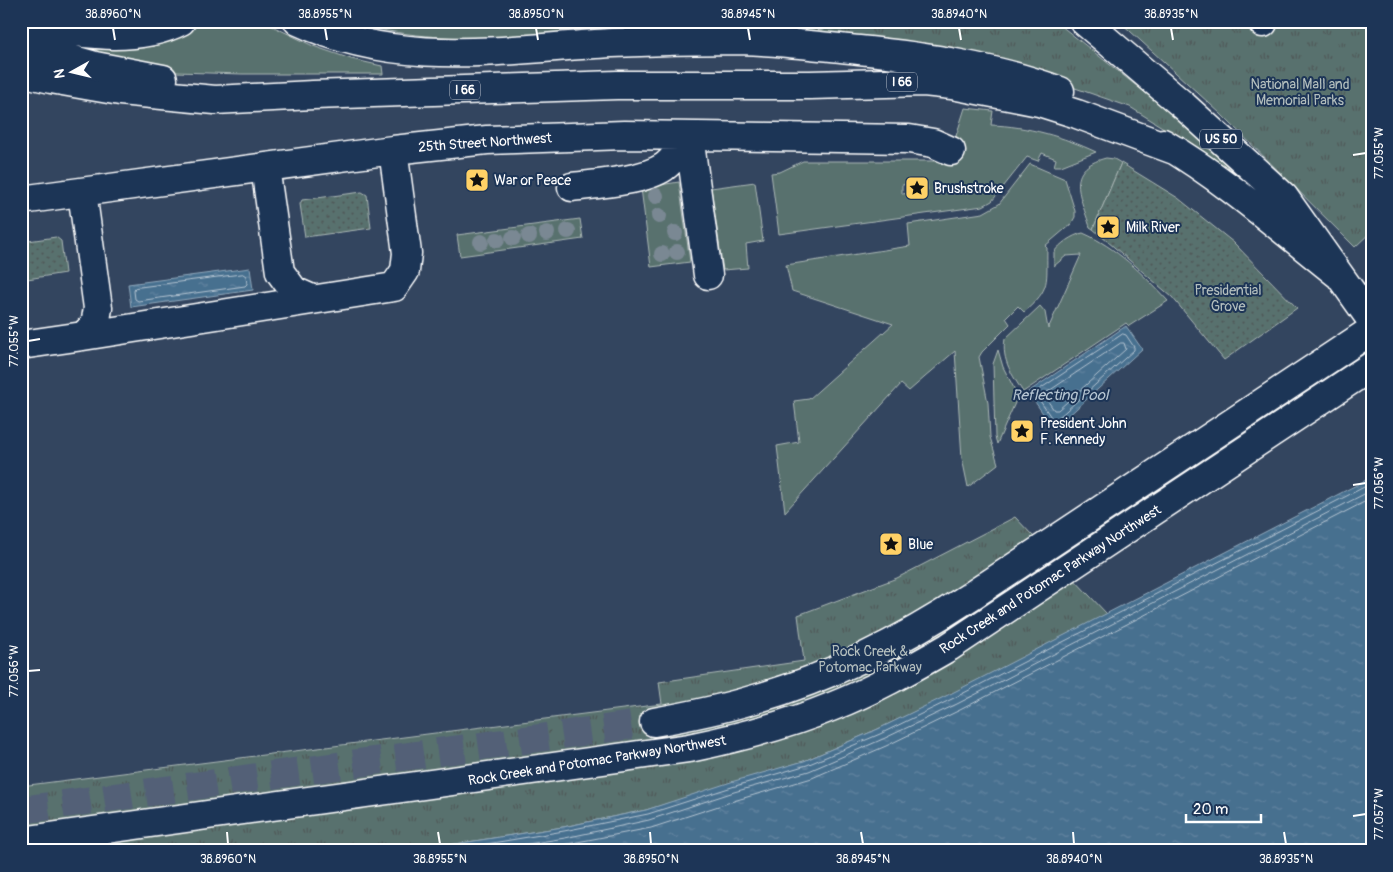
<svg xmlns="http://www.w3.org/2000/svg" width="1393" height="872" font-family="Pangolin,sans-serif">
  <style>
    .grass { fill: #58716e; stroke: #acb8b6; fill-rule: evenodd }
    .park { fill: url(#park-tufts); stroke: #acb8b6 }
    .garden { fill: url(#garden-dots); stroke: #acb8b6 }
    .water { fill: url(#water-ripples); stroke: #91a9bc }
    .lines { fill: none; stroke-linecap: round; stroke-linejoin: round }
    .shore { stroke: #b5c5d2; stroke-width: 1 }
    .major-tunnel { stroke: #526177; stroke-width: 28; stroke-dasharray: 28 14; stroke-linecap: butt }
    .minor-casing { stroke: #fff; stroke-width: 31 }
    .major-casing { stroke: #fff; stroke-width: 31 }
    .highway-casing { stroke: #fff; stroke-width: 31 }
    .minor { stroke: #1d3557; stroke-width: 28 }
    .major { stroke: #1d3557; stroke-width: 28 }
    .highway { stroke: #1d3557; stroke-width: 28 }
    .tree { fill: #7a8893 }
    .ticks { fill: none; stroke: #fff; stroke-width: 2 }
    .labels { text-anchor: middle; stroke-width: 4; stroke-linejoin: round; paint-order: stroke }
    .shield { fill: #1d3557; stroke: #bbc2cd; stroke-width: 1 }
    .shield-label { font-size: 12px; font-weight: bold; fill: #fff }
    .park-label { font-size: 14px; fill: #b4bfbe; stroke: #1d3557 }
    .street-label { font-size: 14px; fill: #fff; stroke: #1d3557 }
    .poi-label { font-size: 14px; fill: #fff; stroke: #1d3557; text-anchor: start }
    .water-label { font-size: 15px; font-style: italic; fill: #b5c5d2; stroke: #1d3557 }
    .neatline { fill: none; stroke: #fff; stroke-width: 2 }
    .ticks-label { font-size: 12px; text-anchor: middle; fill: #fff }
  </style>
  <defs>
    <pattern id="park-tufts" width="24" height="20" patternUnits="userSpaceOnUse" patternTransform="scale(1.25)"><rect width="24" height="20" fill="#58716e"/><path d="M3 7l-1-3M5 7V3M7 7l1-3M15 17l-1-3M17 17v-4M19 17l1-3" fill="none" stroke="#505958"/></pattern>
    <pattern id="garden-dots" width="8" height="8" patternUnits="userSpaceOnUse" patternTransform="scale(1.25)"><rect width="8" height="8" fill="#58716e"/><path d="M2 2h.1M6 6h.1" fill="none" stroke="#505958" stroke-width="1.8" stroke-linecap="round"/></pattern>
    <pattern id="water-ripples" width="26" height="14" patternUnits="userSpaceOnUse" patternTransform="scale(1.25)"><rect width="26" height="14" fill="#476f8f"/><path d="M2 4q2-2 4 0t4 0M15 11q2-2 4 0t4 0" fill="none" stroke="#6385a0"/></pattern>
  </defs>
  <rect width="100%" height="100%" fill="#33455f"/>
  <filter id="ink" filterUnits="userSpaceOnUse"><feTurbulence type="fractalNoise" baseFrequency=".02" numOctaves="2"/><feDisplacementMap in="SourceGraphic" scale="10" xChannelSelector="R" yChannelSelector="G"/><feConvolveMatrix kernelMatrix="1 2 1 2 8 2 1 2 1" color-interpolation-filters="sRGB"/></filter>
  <g filter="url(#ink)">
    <path class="grass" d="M206,21H262L313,46L351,59L382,66L383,74H242L176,72L105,57L35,38L187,32Z
      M344,21H638C544,39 437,48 344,21Z
      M965,108L993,111L991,125C1027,126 1064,137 1096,152L1061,166H1054L1056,159L1042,153L1038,161L1027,157L992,201L983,206L779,234L771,173L780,172L803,161H948ZM927,182L928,191L902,194V185Z
      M1106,158L1114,159L1121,163L1093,229L1090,227C1081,197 1063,169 1106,158Z
      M1030,164L1065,179L1075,211V217L1071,224L1045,246L1047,248C1046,282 1052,288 1024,312L1018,306L1006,318L1010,324L982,352L979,357L988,403L990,437L998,464L968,487L962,458L955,351L909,391L901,384L785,512L777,446L799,442L794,401L809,399L893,324L792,291L786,265L910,246L908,224L983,213L999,204Z
      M679,182L690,262L651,267L641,188Z
      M755,182L763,241L746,244L748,268L723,270L711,188Z
      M580,219L583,239L460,256L457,235Z
      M1083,233C1116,247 1143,274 1168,301L1129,326L1126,323L1023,392C1013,376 1001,360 1005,339L1040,306L1045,312L1048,329L1081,255L1066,256L1054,266V252C1060,244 1072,235 1083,233Z
      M998,350L1003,367L1018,396L997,444L995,437L993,364Z"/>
    <path class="park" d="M762,21H1055L1281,201L1130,107L977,54L749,27Z
      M1119,21H1372V231L1355,247L1221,114Z
      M1015,517L1107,614L952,694L878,729L804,761L646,810L563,827L411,851H21V786L662,704L659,682L804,661L798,615L897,578Z"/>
    <path class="garden" d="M1121,163L1178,198L1234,243L1297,308L1224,360L1172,297L1093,229Z
      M362,192L367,195L371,228L305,237L300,204L302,200Z
      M56,237L61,241L65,273L21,280V242Z"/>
    <path class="water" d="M250,268L253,290L131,307L128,284Z
      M1126,326L1142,349L1054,429L1028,392Z
      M1372,477V851H411L563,827L646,810L731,782L804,761L878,729L952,693Z"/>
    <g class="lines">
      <path class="shore" d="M243,274L246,276L247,284L245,286L138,301L135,299L134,291L135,288Z
        M1123,334L1126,335L1134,347V350L1057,419L1053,420L1036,395V392Z
        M1121,343H1124L1126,349L1058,410H1054L1045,397V394Z
        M445,851L564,831L648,814L732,787L807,765L880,734L954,698L1372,483
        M484,851L565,838L649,820L734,792L809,771L883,739L957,704L1372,490
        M530,851L651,828L737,800L812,778L886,746L960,710L1372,498"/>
      <path class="major-tunnel" d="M21,810L654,722"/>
      <g class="minor-casing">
        <path id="minor" d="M1263,21V23
          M689,136L708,275
          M265,167L280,272L294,291L312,299
          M572,187C597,184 643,181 664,167C675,159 682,147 689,136
          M21,200L393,150L487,140L624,135L909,139L933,143L951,151
          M83,336L394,287L405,271L407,253L393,150
          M21,345L83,336L95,325L98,308L82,192"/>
      </g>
      <g class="major-casing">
        <path id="major" d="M654,722C688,716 722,709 755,699C832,677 904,640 971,596L1372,330
          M21,841L689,748C737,738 785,726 831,707C872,691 911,669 949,647L1372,366"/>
      </g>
      <g class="highway-casing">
        <path id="highway" d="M31,21C75,36 138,43 181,21
          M298,21C401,69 504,49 612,43C654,41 697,40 739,40C779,41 820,46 859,50C928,57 995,67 1060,91
          M1084,21L1184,106L1284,197L1372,321
          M21,45L95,66L163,79
          M21,72L51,79L120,91L215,100L313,95L617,85H810L924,82L952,85L1039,102L1077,114L1177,151
          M1163,143C1226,180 1282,230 1339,275"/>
      </g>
      <use href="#minor" class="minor"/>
      <use href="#major" class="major"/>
      <use href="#highway" class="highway"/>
    </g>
    <g class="tree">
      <circle cx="656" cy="196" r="8"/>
      <circle cx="659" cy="216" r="8"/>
      <circle cx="568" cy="231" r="8"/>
      <circle cx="547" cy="233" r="8"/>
      <circle cx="675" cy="233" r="8"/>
      <circle cx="529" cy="236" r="8"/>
      <circle cx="513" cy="238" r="8"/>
      <circle cx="497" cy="240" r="8"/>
      <circle cx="481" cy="242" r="8"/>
      <circle cx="677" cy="252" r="8"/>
      <circle cx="662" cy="254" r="8"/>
    </g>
  </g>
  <path class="ticks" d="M113,28L115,40M325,28L327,40M536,28L538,40M748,28L750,40M959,28L961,40M1171,28L1173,40M1353,155L1366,153M28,341L40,339M1353,485L1366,483M28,671L40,670M1353,816L1366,814M227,832L228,844M438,832L440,844M650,832L651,844M861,832L863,844M1073,832L1074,844M1284,832L1286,844"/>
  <defs>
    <g id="sight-square" transform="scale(1.25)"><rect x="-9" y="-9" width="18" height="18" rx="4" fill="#ffd166" stroke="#1d3557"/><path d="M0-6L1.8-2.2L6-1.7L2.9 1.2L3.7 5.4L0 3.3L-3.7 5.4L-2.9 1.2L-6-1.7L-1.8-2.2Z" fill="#111"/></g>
  </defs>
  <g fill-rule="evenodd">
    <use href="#sight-square" x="477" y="180"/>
    <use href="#sight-square" x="917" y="188"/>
    <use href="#sight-square" x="1108" y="227"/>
    <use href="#sight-square" x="1022" y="431"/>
    <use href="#sight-square" x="891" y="544"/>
  </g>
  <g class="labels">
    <g class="shield">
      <rect x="887" y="72.5" width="30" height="19" rx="4"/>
      <rect x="450" y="80.5" width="30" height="19" rx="4"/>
      <rect x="1200" y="129.5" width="42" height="19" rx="4"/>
    </g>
    <g class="shield-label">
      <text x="902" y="86">I 66</text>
      <text x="465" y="94">I 66</text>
      <text x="1221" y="143">US 50</text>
    </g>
    <g class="park-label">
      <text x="1300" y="89">National Mall and<tspan x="1300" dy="16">Memorial Parks</tspan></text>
      <text x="1228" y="295">Presidential<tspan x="1228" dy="16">Grove</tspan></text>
      <text x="870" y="656">Rock Creek &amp;<tspan x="870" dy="16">Potomac Parkway</tspan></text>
    </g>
    <g class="street-label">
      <text transform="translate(485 142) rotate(-4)" y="5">25th Street Northwest</text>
      <text transform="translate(1050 579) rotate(-33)" y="5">Rock Creek and Potomac Parkway Northwest</text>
      <text transform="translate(597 760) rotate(-9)" y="5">Rock Creek and Potomac Parkway Northwest</text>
    </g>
    <g class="poi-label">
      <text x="494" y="185">War or Peace</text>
      <text x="934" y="193">Brushstroke</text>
      <text x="1126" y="232">Milk River</text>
      <text x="1040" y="428">President John<tspan x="1040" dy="16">F. Kennedy</tspan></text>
      <text x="908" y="549">Blue</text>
    </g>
    <g class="water-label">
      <text x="1060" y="400">Reflecting Pool</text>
    </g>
  </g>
  <rect width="1393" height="872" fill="none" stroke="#1d3557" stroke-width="55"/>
  <g transform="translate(72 72) rotate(262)" stroke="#1d3557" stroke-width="4" paint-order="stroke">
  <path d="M0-4L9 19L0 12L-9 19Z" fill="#ffffff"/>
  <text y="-8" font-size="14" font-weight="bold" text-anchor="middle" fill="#ffffff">N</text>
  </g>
  <path d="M1186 814v8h75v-8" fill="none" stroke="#ffffff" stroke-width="2.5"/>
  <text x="1193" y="814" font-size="15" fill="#ffffff" stroke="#1d3557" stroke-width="4" paint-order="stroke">20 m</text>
  <rect x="28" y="28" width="1338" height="816" class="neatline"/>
  <g class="ticks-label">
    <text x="113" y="18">38.8960°N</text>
    <text x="325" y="18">38.8955°N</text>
    <text x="536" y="18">38.8950°N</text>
    <text x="748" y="18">38.8945°N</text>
    <text x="959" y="18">38.8940°N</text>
    <text x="1171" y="18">38.8935°N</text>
    <text transform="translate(1379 153) rotate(-90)" y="4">77.055°W</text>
    <text transform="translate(14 341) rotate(-90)" y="4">77.055°W</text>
    <text transform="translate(1379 483) rotate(-90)" y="4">77.056°W</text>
    <text transform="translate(14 671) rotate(-90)" y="4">77.056°W</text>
    <text transform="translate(1379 814) rotate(-90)" y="4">77.057°W</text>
    <text x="228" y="863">38.8960°N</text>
    <text x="440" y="863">38.8955°N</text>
    <text x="651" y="863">38.8950°N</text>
    <text x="863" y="863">38.8945°N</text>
    <text x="1074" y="863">38.8940°N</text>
    <text x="1286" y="863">38.8935°N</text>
  </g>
</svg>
